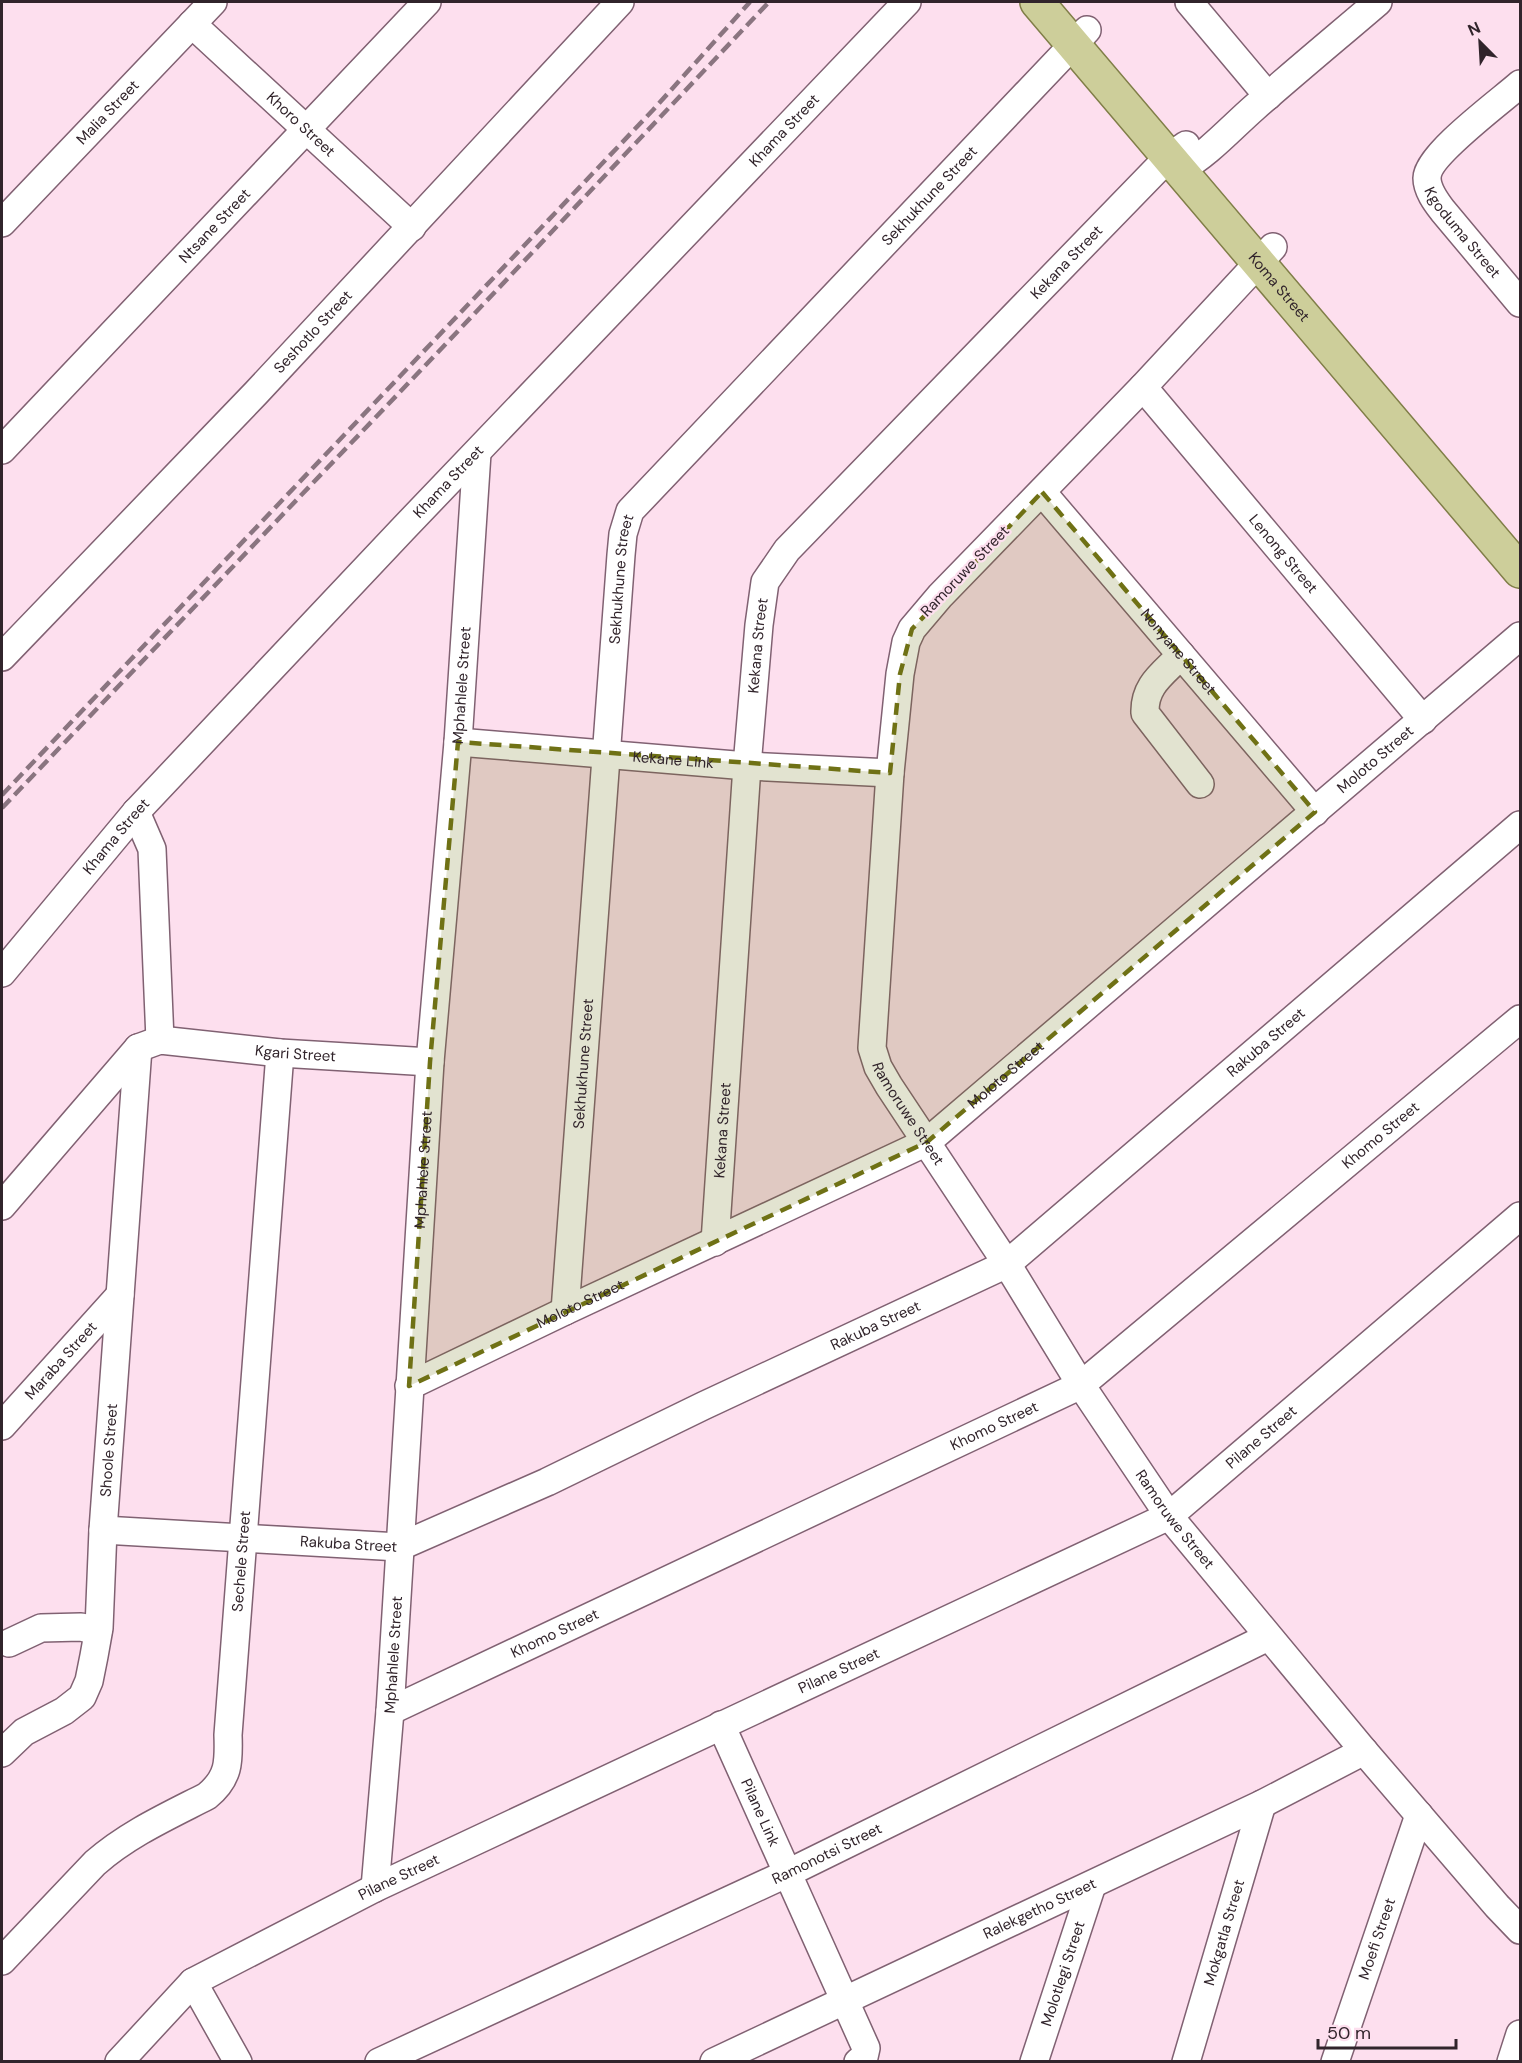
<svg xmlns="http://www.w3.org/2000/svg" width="1522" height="2063" font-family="'DM Sans',sans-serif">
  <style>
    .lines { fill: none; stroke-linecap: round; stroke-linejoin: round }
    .minor-casing { stroke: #806172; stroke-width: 30 }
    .major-casing { stroke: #807e48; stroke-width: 36 }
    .minor { stroke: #fff; stroke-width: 27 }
    .major { stroke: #cdce9a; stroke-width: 33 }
    .rail { stroke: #8a7580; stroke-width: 4.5; stroke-dasharray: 12 6; stroke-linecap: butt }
    .marked { fill: #6f7115; fill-opacity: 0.2; stroke: #6f7115; stroke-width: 4.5; stroke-dasharray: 12 8; stroke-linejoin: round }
    .labels { text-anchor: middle; stroke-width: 4.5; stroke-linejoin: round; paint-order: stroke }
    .street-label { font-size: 15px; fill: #31242b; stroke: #fddfee }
  </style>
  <rect width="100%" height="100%" fill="#fddfee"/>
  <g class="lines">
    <g class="minor-casing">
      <g id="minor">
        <path d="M1189,2L1268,96"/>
        <path id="s1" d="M192,24L412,227"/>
        <path id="s2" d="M1520,84C1501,101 1427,155 1427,178C1427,190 1436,202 1443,211L1520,303"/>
        <path d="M1181,169C1208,154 1231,128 1255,107C1296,71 1337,37 1378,2"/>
        <path id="s3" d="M2,223L213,2"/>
        <path id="s4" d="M1273,247L1143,387L940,596L912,629L906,642L900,674L890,773L872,1048L878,1067L889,1086L1007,1264L1081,1385L1169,1516L1364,1751L1497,1906L1520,1930"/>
        <path id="s5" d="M1143,387L1423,720"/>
        <path id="s6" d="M2,450L427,2"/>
        <path id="s7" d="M1042,492L1315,812"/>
        <path d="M1181,655C1163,674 1144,685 1145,713L1200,784"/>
        <path id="s8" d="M2,657L256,393L620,2"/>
        <path id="s9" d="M458,742L747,766L890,773"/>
        <path d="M136,812L152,849L160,1040"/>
        <path id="s10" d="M2,973L136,812L403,529L907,2"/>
        <path id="s11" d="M2,1206L138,1048L160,1040L280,1053L430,1062"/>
        <path id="s12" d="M715,1242L747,766L759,625L765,582L787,550L1158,168L1169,157L1186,145"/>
        <path id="s13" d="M565,1311L621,555L623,534L630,511L1087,30"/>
        <path id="s14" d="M409,1386L565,1311L927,1142L1520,636"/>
        <path id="s15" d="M2,1426L120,1295"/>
        <path id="s16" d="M103,1530L399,1547L547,1482L703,1406L1007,1264L1520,825"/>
        <path d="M9,1643L41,1628L81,1627L98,1631"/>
        <path id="s17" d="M390,1711L1081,1385L1520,1019"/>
        <path id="s18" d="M721,1725L866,2048L864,2057L858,2062"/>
        <path id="s19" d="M2,1753L24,1732L64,1711L82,1697L89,1681L94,1656L99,1628L103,1530L138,1048"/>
        <path id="s20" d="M375,1888L390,1711L430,1062L458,742L477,453"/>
        <path id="s21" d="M2,1961L95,1863C128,1834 168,1816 207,1796C229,1778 229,1762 228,1735L280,1053"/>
        <path d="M193,1982L238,2062"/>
        <path id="s22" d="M119,2062L193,1982L375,1888L1169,1516L1520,1216"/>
        <path id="s23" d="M379,2062L788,1873L1268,1637"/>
        <path id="s24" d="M714,2062L1262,1804L1364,1751"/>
        <path id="s25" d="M1034,2062L1092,1885"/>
        <path id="s26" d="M1186,2062L1262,1804"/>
        <path id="s27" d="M1335,2062L1419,1815"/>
        <path d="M1511,2062L1520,2034"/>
      </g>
    </g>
    <g class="major-casing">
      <g id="major">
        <path id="s28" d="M1037,2L1520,571"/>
      </g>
    </g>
    <use href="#minor" class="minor"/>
    <use href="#major" class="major"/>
    <path class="rail" d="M2,795L653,110L750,2
      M2,808L441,349L769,2"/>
  </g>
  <path class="marked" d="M1042,492L1315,812L927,1142L409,1386L430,1062L458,742L890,773L900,674L912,629Z"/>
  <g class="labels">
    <g class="street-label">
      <text dy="5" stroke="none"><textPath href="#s3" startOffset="153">Malia Street</textPath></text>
      <text dy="5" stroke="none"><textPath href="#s1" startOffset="148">Khoro Street</textPath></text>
      <text dy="5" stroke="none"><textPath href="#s10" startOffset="1150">Khama Street</textPath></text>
      <text dy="5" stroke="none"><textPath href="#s13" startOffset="1238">Sekhukhune Street</textPath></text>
      <text dy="5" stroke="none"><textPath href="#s6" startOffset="309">Ntsane Street</textPath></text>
      <text dy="5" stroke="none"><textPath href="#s2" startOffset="200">Kgoduma Street</textPath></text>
      <text dy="5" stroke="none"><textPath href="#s12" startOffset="1102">Kekana Street</textPath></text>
      <text dy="5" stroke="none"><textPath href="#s28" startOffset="374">Koma Street</textPath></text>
      <text dy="5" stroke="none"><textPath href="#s8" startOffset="450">Seshotlo Street</textPath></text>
      <text dy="5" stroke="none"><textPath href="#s10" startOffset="664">Khama Street</textPath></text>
      <text dy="5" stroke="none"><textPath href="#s5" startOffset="218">Lenong Street</textPath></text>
      <text transform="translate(965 571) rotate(-46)" y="5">Ramoruwe Street</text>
      <text dy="5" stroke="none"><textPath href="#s13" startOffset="734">Sekhukhune Street</textPath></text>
      <text dy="5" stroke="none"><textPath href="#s12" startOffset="598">Kekana Street</textPath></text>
      <text dy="5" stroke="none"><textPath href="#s7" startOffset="210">Nonyane Street</textPath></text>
      <text dy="5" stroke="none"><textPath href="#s20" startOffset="1206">Mphahlele Street</textPath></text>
      <text dy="5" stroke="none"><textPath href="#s9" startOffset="216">Kekane Link</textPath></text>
      <text dy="5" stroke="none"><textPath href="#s14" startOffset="1162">Moloto Street</textPath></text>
      <text dy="5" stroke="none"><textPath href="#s10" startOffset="178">Khama Street</textPath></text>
      <text dy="5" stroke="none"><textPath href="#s16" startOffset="1308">Rakuba Street</textPath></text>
      <text dy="5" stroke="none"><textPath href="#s11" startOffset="368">Kgari Street</textPath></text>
      <text dy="5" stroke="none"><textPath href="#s13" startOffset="248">Sekhukhune Street</textPath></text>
      <text dy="5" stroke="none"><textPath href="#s14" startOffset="676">Moloto Street</textPath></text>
      <text dy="5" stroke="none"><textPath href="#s4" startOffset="1023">Ramoruwe Street</textPath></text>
      <text dy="5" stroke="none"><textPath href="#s12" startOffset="112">Kekana Street</textPath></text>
      <text dy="5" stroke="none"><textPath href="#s17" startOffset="1154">Khomo Street</textPath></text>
      <text dy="5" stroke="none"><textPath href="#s20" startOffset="720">Mphahlele Street</textPath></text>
      <text dy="5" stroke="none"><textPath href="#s14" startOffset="190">Moloto Street</textPath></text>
      <text dy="5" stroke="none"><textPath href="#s16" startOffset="822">Rakuba Street</textPath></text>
      <text dy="5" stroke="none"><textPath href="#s15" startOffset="88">Maraba Street</textPath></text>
      <text dy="5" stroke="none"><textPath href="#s17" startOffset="668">Khomo Street</textPath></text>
      <text dy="5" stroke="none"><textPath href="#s22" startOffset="1312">Pilane Street</textPath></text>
      <text dy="5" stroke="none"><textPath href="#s19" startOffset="348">Shoole Street</textPath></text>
      <text dy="5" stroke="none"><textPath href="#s4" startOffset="1509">Ramoruwe Street</textPath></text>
      <text dy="5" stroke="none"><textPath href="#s16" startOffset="246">Rakuba Street</textPath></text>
      <text dy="5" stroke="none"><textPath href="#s21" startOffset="508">Sechele Street</textPath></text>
      <text dy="5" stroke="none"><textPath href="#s17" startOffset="182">Khomo Street</textPath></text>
      <text dy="5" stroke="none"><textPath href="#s20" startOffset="234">Mphahlele Street</textPath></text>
      <text dy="5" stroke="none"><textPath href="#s22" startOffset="826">Pilane Street</textPath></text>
      <text dy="5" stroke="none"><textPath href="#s18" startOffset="96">Pilane Link</textPath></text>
      <text dy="5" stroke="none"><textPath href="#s23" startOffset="494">Ramonotsi Street</textPath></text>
      <text dy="5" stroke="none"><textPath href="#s22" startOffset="340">Pilane Street</textPath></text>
      <text dy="5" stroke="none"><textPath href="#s24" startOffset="360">Ralekgetho Street</textPath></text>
      <text dy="5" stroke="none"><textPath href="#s26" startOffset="135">Mokgatla Street</textPath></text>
      <text dy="5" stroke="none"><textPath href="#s27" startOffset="130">Moefi Street</textPath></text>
      <text dy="5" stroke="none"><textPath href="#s25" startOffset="93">Molotlegi Street</textPath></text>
    </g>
  </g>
  <rect width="1522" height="2063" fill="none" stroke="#31242b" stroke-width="6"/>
  <g transform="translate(1480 42) rotate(336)" stroke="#fddfee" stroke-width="4.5" paint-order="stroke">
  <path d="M0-4.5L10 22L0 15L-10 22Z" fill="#31242b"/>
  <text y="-9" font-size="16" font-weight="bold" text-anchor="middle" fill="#31242b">N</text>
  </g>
  <path d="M1318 2039v9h138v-9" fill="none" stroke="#31242b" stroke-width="3"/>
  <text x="1327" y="2039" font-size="18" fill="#31242b" stroke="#fddfee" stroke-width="4.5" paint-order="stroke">50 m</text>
</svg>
